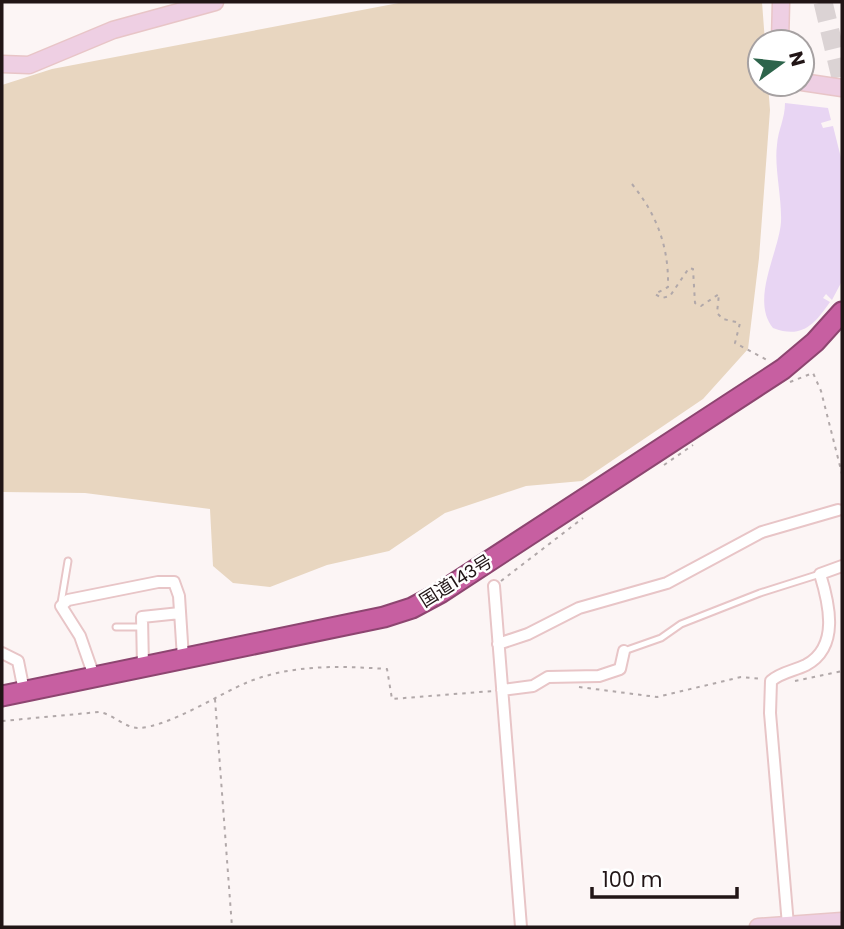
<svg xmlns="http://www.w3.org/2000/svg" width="844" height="929" font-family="Poppins,'Noto Sans JP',sans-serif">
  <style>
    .green { fill: #e8d6c0 }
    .water { fill: #e8d5f3 }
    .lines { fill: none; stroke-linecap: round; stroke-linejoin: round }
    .highway-tunnel { stroke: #dbd3d4; stroke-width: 19; stroke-dasharray: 19 10; stroke-linecap: butt }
    .lane-casing { stroke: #e8c5c7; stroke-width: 9 }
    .street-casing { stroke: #e8c5c7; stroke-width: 14 }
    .secondary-casing { stroke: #e8c5c7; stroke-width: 19 }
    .highway-casing { stroke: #8d4570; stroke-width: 23 }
    .path { stroke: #b1a8a9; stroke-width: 2; stroke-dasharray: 3.5 5; stroke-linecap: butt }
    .lane { stroke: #fff; stroke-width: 5 }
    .street { stroke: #fff; stroke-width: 10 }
    .secondary { stroke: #eecfe3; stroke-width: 16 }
    .highway { stroke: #c75fa1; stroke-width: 19 }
    .labels { text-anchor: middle; stroke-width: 5; stroke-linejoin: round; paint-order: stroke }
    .street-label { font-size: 18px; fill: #211516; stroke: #fff }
  </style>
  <rect width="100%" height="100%" fill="#fcf5f5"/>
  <path class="green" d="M404,2H762L765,42H760V84H768L770,110L759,258L748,349L703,399L582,481L526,486L445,513L389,551L327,565L270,587L233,583L213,566L210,509L85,493L2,492V85L52,69Z"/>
  <path class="water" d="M785,103L828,108L831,120L821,123L823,128L833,126L842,162V281L832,300L826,294L823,298L830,302C814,325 802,339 773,328C750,300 779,252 781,222C782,197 774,167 777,145C778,130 785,119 785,103Z"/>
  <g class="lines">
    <path class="highway-tunnel" d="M823,2L842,82"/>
    <g class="lane-casing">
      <path id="lane" d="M61,603L68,561
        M116,627H142
        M624,651L661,638L681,624L760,593L820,574"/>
    </g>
    <g class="street-casing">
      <path id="street" d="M494,586L521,927
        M498,644L528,634L579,608L667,583L762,532L838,510
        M2,653L18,661L24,691
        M143,667L142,617L180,613
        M94,676L80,636L61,606L68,600L158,582H174L179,596L183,658
        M502,690L533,686L548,677L599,676L620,669L624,651
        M788,925L770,713L771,681C781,672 794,671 806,665C840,647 829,603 820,574L842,566"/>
    </g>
    <g class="secondary-casing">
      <path id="secondary" d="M780,42L781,2
        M2,64L29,65L113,30L215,2
        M802,82L842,88
        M758,927L842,921"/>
    </g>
    <g class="highway-casing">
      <path id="highway" d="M2,696L384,617L412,608L440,593L783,369L815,342L842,312"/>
    </g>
    <path class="path" d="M632,184C657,215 669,247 668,287L655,294L662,298L670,296L689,268L693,269L695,303L701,306L719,294L717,313L723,319L740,323L735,343L769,361
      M790,382L813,373L821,391L842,474
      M664,465L693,445
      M501,581L583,518
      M795,681L842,671
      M579,687L657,697L741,677L762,679
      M215,699L232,927
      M2,721L99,712C113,714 125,728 138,728C169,727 219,694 248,682C293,664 341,666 387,669L392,699L493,691"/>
    <use href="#lane" class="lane"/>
    <use href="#street" class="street"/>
    <use href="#secondary" class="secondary"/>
    <use href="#highway" class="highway"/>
  </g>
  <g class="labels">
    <g class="street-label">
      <text transform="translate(456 581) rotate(-32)" y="6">国道143号</text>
    </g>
  </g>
  <rect width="844" height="929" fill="none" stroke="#211516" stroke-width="7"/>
  <g transform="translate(781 63) rotate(75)"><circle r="33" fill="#ffffff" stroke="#a6a1a2" stroke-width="2"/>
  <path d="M0-5L12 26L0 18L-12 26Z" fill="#2d644b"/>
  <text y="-10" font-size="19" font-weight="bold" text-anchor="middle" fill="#211516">N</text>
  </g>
  <path d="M592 887v10h145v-10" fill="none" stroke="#211516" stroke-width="3.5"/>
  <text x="602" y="887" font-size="21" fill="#211516" stroke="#ffffff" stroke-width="5" paint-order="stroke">100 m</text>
</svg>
